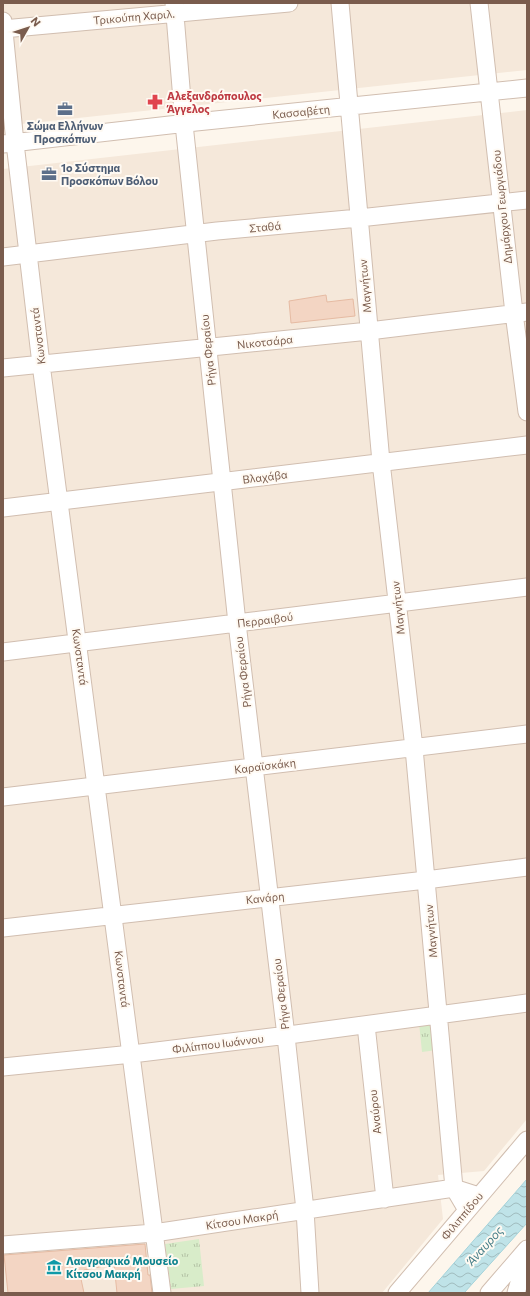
<svg xmlns="http://www.w3.org/2000/svg" width="530" height="1296" font-family="Commissioner,sans-serif">
  <style>
    .residential { fill: #f5e8da }
    .grass { fill: url(#grass-tufts) }
    .water { fill: url(#water-waves); stroke: #a5d3da }
    .building { fill: #f3d5c3; stroke: #e6bba3 }
    .lines { fill: none; stroke-linecap: round; stroke-linejoin: round }
    .minor-casing { stroke: #d1beb0; stroke-width: 19 }
    .minor { stroke: #fff; stroke-width: 17 }
    .labels { text-anchor: middle; stroke-width: 4; stroke-linejoin: round; paint-order: stroke }
    .street-label { font-size: 11px; fill: #7a5c4d; stroke: #fffaf3 }
    .health-label { font-size: 11px; font-weight: bold; fill: #be3a42; stroke: #fffaf3; text-anchor: start }
    .service-label { font-size: 11px; font-weight: bold; fill: #4e5e75; stroke: #fffaf3 }
    .culture-label { font-size: 11px; font-weight: bold; fill: #0d838f; stroke: #fffaf3; text-anchor: start }
    .water-label { font-size: 12px; font-style: italic; fill: #437c86; stroke: #fffaf3 }
  </style>
  <defs>
    <pattern id="grass-tufts" width="24" height="20" patternUnits="userSpaceOnUse"><rect width="24" height="20" fill="#d8ecc9"/><path d="M3 7l-1-3M5 7V3M7 7l1-3M15 17l-1-3M17 17v-4M19 17l1-3" fill="none" stroke="#b4c2a5"/></pattern>
    <pattern id="water-waves" width="16" height="10" patternUnits="userSpaceOnUse"><rect width="16" height="10" fill="#bfe3e8"/><path d="M0 5q4-4 8 0t8 0" fill="none" stroke="#a0bbbe"/></pattern>
  </defs>
  <rect width="100%" height="100%" fill="#fdf6ec"/>
  <path class="residential" d="M3,3H527V70L3,126Z
    M527,110V1119L484,1171L438,1175L443,1219L382,1293H3V169Z"/>
  <path class="grass" d="M434,1022L437,1050L422,1052L419,1023Z
    M199,1239L204,1286L171,1289L165,1244Z"/>
  <path class="water" d="M527,1179V1223L464,1293H428Z"/>
  <path class="building" d="M326,295L327,302L353,299L355,316L291,323L289,301Z
    M145,1244L148,1275H150L152,1293H117L114,1264L84,1270L81,1279L84,1293H8L4,1255Z"/>
  <g class="lines">
    <g class="minor-casing">
      <path id="minor" d="M174,3L184,124L237,623L286,1036L305,1210L310,1293
        M340,3L381,462L414,748L454,1188L467,1210
        M479,3L514,313L527,412
        M3,21L15,143L41,364L162,1293
        M3,29L289,3
        M3,144L196,122L527,88
        M3,257L217,231L359,218L527,200
        M3,368L369,331L527,312
        M3,508L527,445
        M3,652L527,587
        M3,797L527,734
        M3,928L426,880L527,867
        M366,1025L385,1199
        M3,1067L132,1054L296,1034L527,1003
        M3,1245L154,1233L454,1188L479,1196
        M397,1293L527,1140
        M489,1293L527,1249
        M516,1293L527,1256"/>
    </g>
    <use href="#minor" class="minor"/>
  </g>
  <defs>
    <g id="pharmacy-bare" transform="scale(1.2)"><path d="M-2-6h4v4h4v4h-4v4h-4v-4h-4v-4h4Z" fill="#e0444e" stroke="#fffaf3" stroke-width="2.5" paint-order="stroke"/></g>
    <g id="office-bare" transform="scale(1.2)"><path d="M-6-3h4V-5.5h4V-3h4V5H-6ZM-1-4.5V-3h2v-1.5ZM-6 0V1H6V0Z" fill="#5c6f8a" stroke="#fffaf3" stroke-width="2.5" paint-order="stroke"/></g>
    <g id="museum-bare" transform="scale(1.2)"><path d="M0-6L6-3V-2H-6V-3ZM-5-1h2V3h-2ZM-1-1h2V3h-2ZM3-1h2V3H3ZM-6 4H6V6H-6Z" fill="#0f9aa8" stroke="#fffaf3" stroke-width="2.5" paint-order="stroke"/></g>
  </defs>
  <g fill-rule="evenodd">
    <use href="#pharmacy-bare" x="155" y="102"/>
    <use href="#office-bare" x="65" y="109"/>
    <use href="#office-bare" x="49" y="174"/>
    <use href="#museum-bare" x="54" y="1267"/>
  </g>
  <g class="labels">
    <g class="street-label">
      <text transform="translate(134 17) rotate(-5)" y="4">Τρικούπη Χαριλ.</text>
      <text transform="translate(301 112) rotate(-6)" y="4">Κασσαβέτη</text>
      <text transform="translate(502 207) rotate(-96)" y="4">Δημάρχου Γεωργιάδου</text>
      <text transform="translate(265 227) rotate(-5)" y="4">Σταθά</text>
      <text transform="translate(365 286) rotate(-95)" y="4">Μαγνήτων</text>
      <text transform="translate(38 336) rotate(-97)" y="4">Κωνσταντά</text>
      <text transform="translate(265 342) rotate(-6)" y="4">Νικοτσάρα</text>
      <text transform="translate(208 350) rotate(-96)" y="4">Ρήγα Φεραίου</text>
      <text transform="translate(265 477) rotate(-7)" y="4">Βλαχάβα</text>
      <text transform="translate(398 608) rotate(-96)" y="4">Μαγνήτων</text>
      <text transform="translate(265 620) rotate(-7)" y="4">Περραιβού</text>
      <text transform="translate(80 657) rotate(82)" y="4">Κωνσταντά</text>
      <text transform="translate(243 672) rotate(-97)" y="4">Ρήγα Φεραίου</text>
      <text transform="translate(265 766) rotate(-7)" y="4">Καραϊσκάκη</text>
      <text transform="translate(265 898) rotate(-6)" y="4">Κανάρη</text>
      <text transform="translate(431 931) rotate(-95)" y="4">Μαγνήτων</text>
      <text transform="translate(122 979) rotate(83)" y="4">Κωνσταντά</text>
      <text transform="translate(281 994) rotate(-97)" y="4">Ρήγα Φεραίου</text>
      <text transform="translate(218 1044) rotate(-7)" y="4">Φιλίππου Ιωάννου</text>
      <text transform="translate(375 1112) rotate(-96)" y="4">Αναύρου</text>
      <text transform="translate(462 1216) rotate(-50)" y="4">Φιλιππίδου</text>
      <text transform="translate(242 1220) rotate(-9)" y="4">Κίτσου Μακρή</text>
    </g>
    <g class="health-label">
      <text x="167" y="100">Αλεξανδρόπουλος<tspan x="167" dy="13">Άγγελος</tspan></text>
    </g>
    <g class="service-label">
      <text x="65" y="130">Σώμα Ελλήνων<tspan x="65" dy="13">Προσκόπων</tspan></text>
      <text x="61" y="172" text-anchor="start">1ο Σύστημα<tspan x="61" dy="13">Προσκόπων Βόλου</tspan></text>
    </g>
    <g class="culture-label">
      <text x="66" y="1265">Λαογραφικό Μουσείο<tspan x="66" dy="13">Κίτσου Μακρή</tspan></text>
    </g>
    <g class="water-label">
      <text transform="translate(485 1246) rotate(-48)" y="4">Άναυρος</text>
    </g>
  </g>
  <rect width="530" height="1296" fill="none" stroke="#7a5c4d" stroke-width="8"/>
  <g transform="translate(28 28) rotate(51)" stroke="#fffaf3" stroke-width="3" paint-order="stroke">
  <path d="M0-3L7 15L0 10L-7 15Z" fill="#7a5c4d"/>
  <text y="-6" font-size="11" font-weight="bold" text-anchor="middle" fill="#7a5c4d">N</text>
  </g>
</svg>
